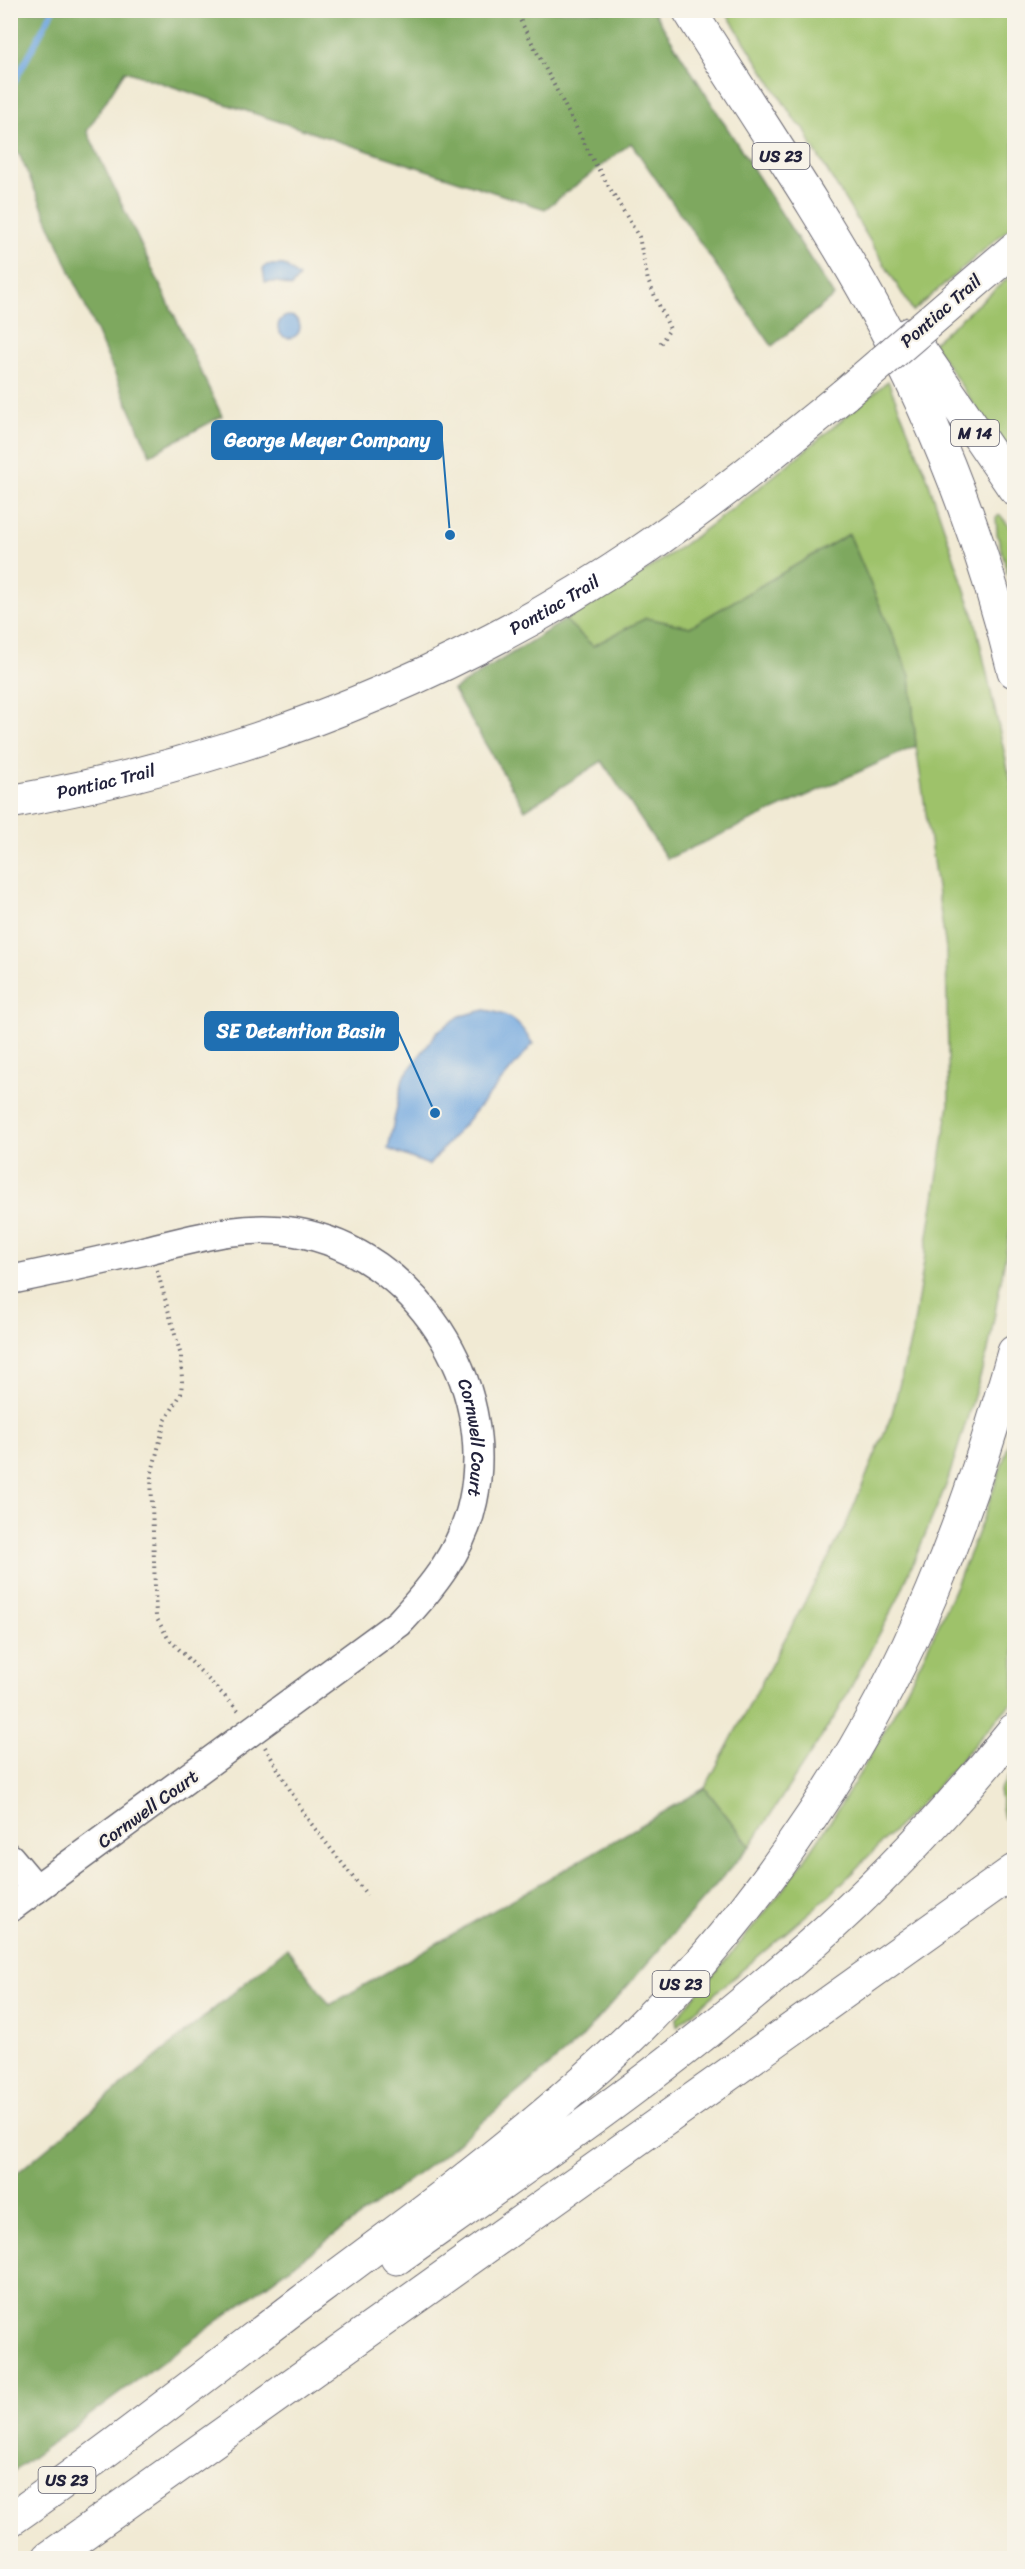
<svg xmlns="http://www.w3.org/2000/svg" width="1025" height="2569" font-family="Sriracha,sans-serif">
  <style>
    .green { fill: #9ec26b; stroke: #607253; stroke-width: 1.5 }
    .forest { fill: #7ea85f; stroke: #50654d; stroke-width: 1.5 }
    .water { fill: #72a8e0; stroke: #4a658e; stroke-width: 1.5 }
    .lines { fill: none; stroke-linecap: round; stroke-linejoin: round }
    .stream { stroke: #72a8e0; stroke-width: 6 }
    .minor-casing { stroke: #6a6871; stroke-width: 31 }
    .major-casing { stroke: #6a6871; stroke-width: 35 }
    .highway-casing { stroke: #6a6871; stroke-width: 35 }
    .path { stroke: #6a6871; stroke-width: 4; stroke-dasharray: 1.5 4.5; stroke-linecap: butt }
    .minor { stroke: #fff; stroke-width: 28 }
    .major { stroke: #fff; stroke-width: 33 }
    .highway { stroke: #fff; stroke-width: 33 }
    .major-bridge-casing { stroke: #6a6871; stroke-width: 35; stroke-linecap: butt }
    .major-bridge { stroke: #fff; stroke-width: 33 }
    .labels { text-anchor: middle; stroke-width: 4.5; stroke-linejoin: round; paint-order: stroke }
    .shield { fill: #f7f3e8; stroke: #62616f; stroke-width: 1.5 }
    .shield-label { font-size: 16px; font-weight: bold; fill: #22223b }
    .street-label { font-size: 18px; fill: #22223b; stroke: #f7f3e8 }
    .leader { fill: none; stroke: #1f6fb2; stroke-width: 2 }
    .callout-dot { fill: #1f6fb2; stroke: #f7f3e8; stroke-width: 2 }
    .callout { fill: #1f6fb2; stroke: #1f6fb2; stroke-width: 2 }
    .callout-label { font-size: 20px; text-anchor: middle; font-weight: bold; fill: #fff }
  </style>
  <rect width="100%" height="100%" fill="#f7f3e8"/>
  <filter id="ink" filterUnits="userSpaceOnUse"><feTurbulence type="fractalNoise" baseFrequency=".0167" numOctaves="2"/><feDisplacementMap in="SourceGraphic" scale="12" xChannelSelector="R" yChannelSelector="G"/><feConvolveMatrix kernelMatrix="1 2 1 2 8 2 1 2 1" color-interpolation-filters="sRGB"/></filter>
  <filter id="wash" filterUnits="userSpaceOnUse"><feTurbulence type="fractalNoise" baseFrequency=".008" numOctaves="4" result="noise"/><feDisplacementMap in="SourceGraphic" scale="24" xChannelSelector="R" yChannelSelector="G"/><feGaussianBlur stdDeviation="1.35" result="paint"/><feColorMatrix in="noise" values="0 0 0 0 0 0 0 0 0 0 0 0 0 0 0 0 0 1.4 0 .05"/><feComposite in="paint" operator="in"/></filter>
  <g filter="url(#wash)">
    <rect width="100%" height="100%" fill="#f1ead4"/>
    <path class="green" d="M725,11H1014V224L913,311L812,146L804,128L796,122Z
      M1014,273V465L933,343Z
      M888,381L926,474L975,620L1014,796V1209L988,1351L947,1483L898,1599L837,1713L750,1846L705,1788L846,1525L892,1414L913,1330L949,1104L946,949L916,746L910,676L849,534L690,627L646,618L593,646L565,620C683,555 785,468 888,381Z
      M1000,515L1014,532V597L997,534L996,517Z
      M1014,1427V1700L931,1793L831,1894L677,2026L676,2019C722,1964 770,1910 810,1852C899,1720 968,1578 1014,1427Z
      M1014,1768V1826L1004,1818L999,1791Z"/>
    <path class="forest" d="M10,11H653L834,296L772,346L631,143L545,209L125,71L87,131L222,416L150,455L20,156L11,148Z
      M849,534L910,676L916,746L667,859L602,761L525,810L453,690L565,620L593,646L646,618L690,627Z
      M705,1788L750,1846L580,2040L438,2159L11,2473V2178L287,1948L330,2005Z"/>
    <path class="water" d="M267,265H284L299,277L291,287L278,282H265L263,268Z
      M278 327a11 11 0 1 1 22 0a11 11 0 1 1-22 0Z
      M485,1010C511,1014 519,1022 533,1044L429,1165L388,1149L403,1078L437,1032L460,1016Z"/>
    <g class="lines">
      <path class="stream" d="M10,90L53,10"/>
    </g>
  </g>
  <g filter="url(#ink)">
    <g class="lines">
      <g class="minor-casing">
        <g id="minor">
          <path id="s1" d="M10,1280C55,1271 99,1261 143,1251C193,1239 243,1223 295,1232C416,1253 498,1383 473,1501C463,1550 432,1588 399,1623L10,1908"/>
          <path d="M10,1858L36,1889"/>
        </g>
      </g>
      <g class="major-casing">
        <g id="major">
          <path d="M960,295L1014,249"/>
          <path id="s2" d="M10,802C237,761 451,680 643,550C713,502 779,448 845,394"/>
        </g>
      </g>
      <g class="highway-casing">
        <path id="highway" d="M689,10C750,108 816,203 872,304C936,420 983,543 1014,671
          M909,334L1014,488
          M397,2258C537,2159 680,2061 808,1947C883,1881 952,1807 1014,1730
          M10,2520C110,2450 206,2375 303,2301C399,2230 495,2160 584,2080C671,2004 748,1912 812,1816C909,1673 968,1517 1014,1352
          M49,2558C372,2331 691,2098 1014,1871"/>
      </g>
      <path class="path" d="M515,10L593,160L639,237L648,281L670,329L660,344
        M157,1270L181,1356L182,1381L181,1394L165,1421L151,1476L156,1617L168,1638L240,1712
        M265,1747L306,1817L367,1895"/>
      <use href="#minor" class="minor"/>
      <use href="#major" class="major"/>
      <use href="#highway" class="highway"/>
      <g class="major-bridge-casing">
        <path id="major-bridge" d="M845,394L960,295"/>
      </g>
      <use href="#major-bridge" class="major-bridge"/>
    </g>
  </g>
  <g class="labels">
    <g class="shield">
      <rect x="752.5" y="143" width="57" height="26" rx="4.5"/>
      <rect x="951" y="420" width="48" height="26" rx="4.5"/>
      <rect x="652.5" y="1971" width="57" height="26" rx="4.5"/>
      <rect x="38.5" y="2467" width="57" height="26" rx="4.5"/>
    </g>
    <g class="shield-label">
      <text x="781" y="162">US 23</text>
      <text x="975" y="439">M 14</text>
      <text x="681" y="1990">US 23</text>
      <text x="67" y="2486">US 23</text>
    </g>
    <g class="street-label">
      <text transform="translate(941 311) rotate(-41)" y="6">Pontiac Trail</text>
      <text dy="6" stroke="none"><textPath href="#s2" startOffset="582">Pontiac Trail</textPath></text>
      <text dy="6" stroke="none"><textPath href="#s2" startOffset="98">Pontiac Trail</textPath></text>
      <text dy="6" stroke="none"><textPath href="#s1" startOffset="584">Cornwell Court</textPath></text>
      <text transform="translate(148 1809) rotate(-36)" y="6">Cornwell Court</text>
    </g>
  </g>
  <path class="leader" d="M450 535L442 440M435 1113L398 1031"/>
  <g class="callout-dot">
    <circle cx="450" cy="535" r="6"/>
    <circle cx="435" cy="1113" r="6"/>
  </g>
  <g class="callout">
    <rect x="212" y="421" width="230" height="38" rx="6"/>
    <rect x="205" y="1012" width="193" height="38" rx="6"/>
  </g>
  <g class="callout-label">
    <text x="327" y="447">George Meyer Company</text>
    <text x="301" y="1038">SE Detention Basin</text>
  </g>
  <rect width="1025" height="2569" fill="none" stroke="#f7f3e8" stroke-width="36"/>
</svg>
